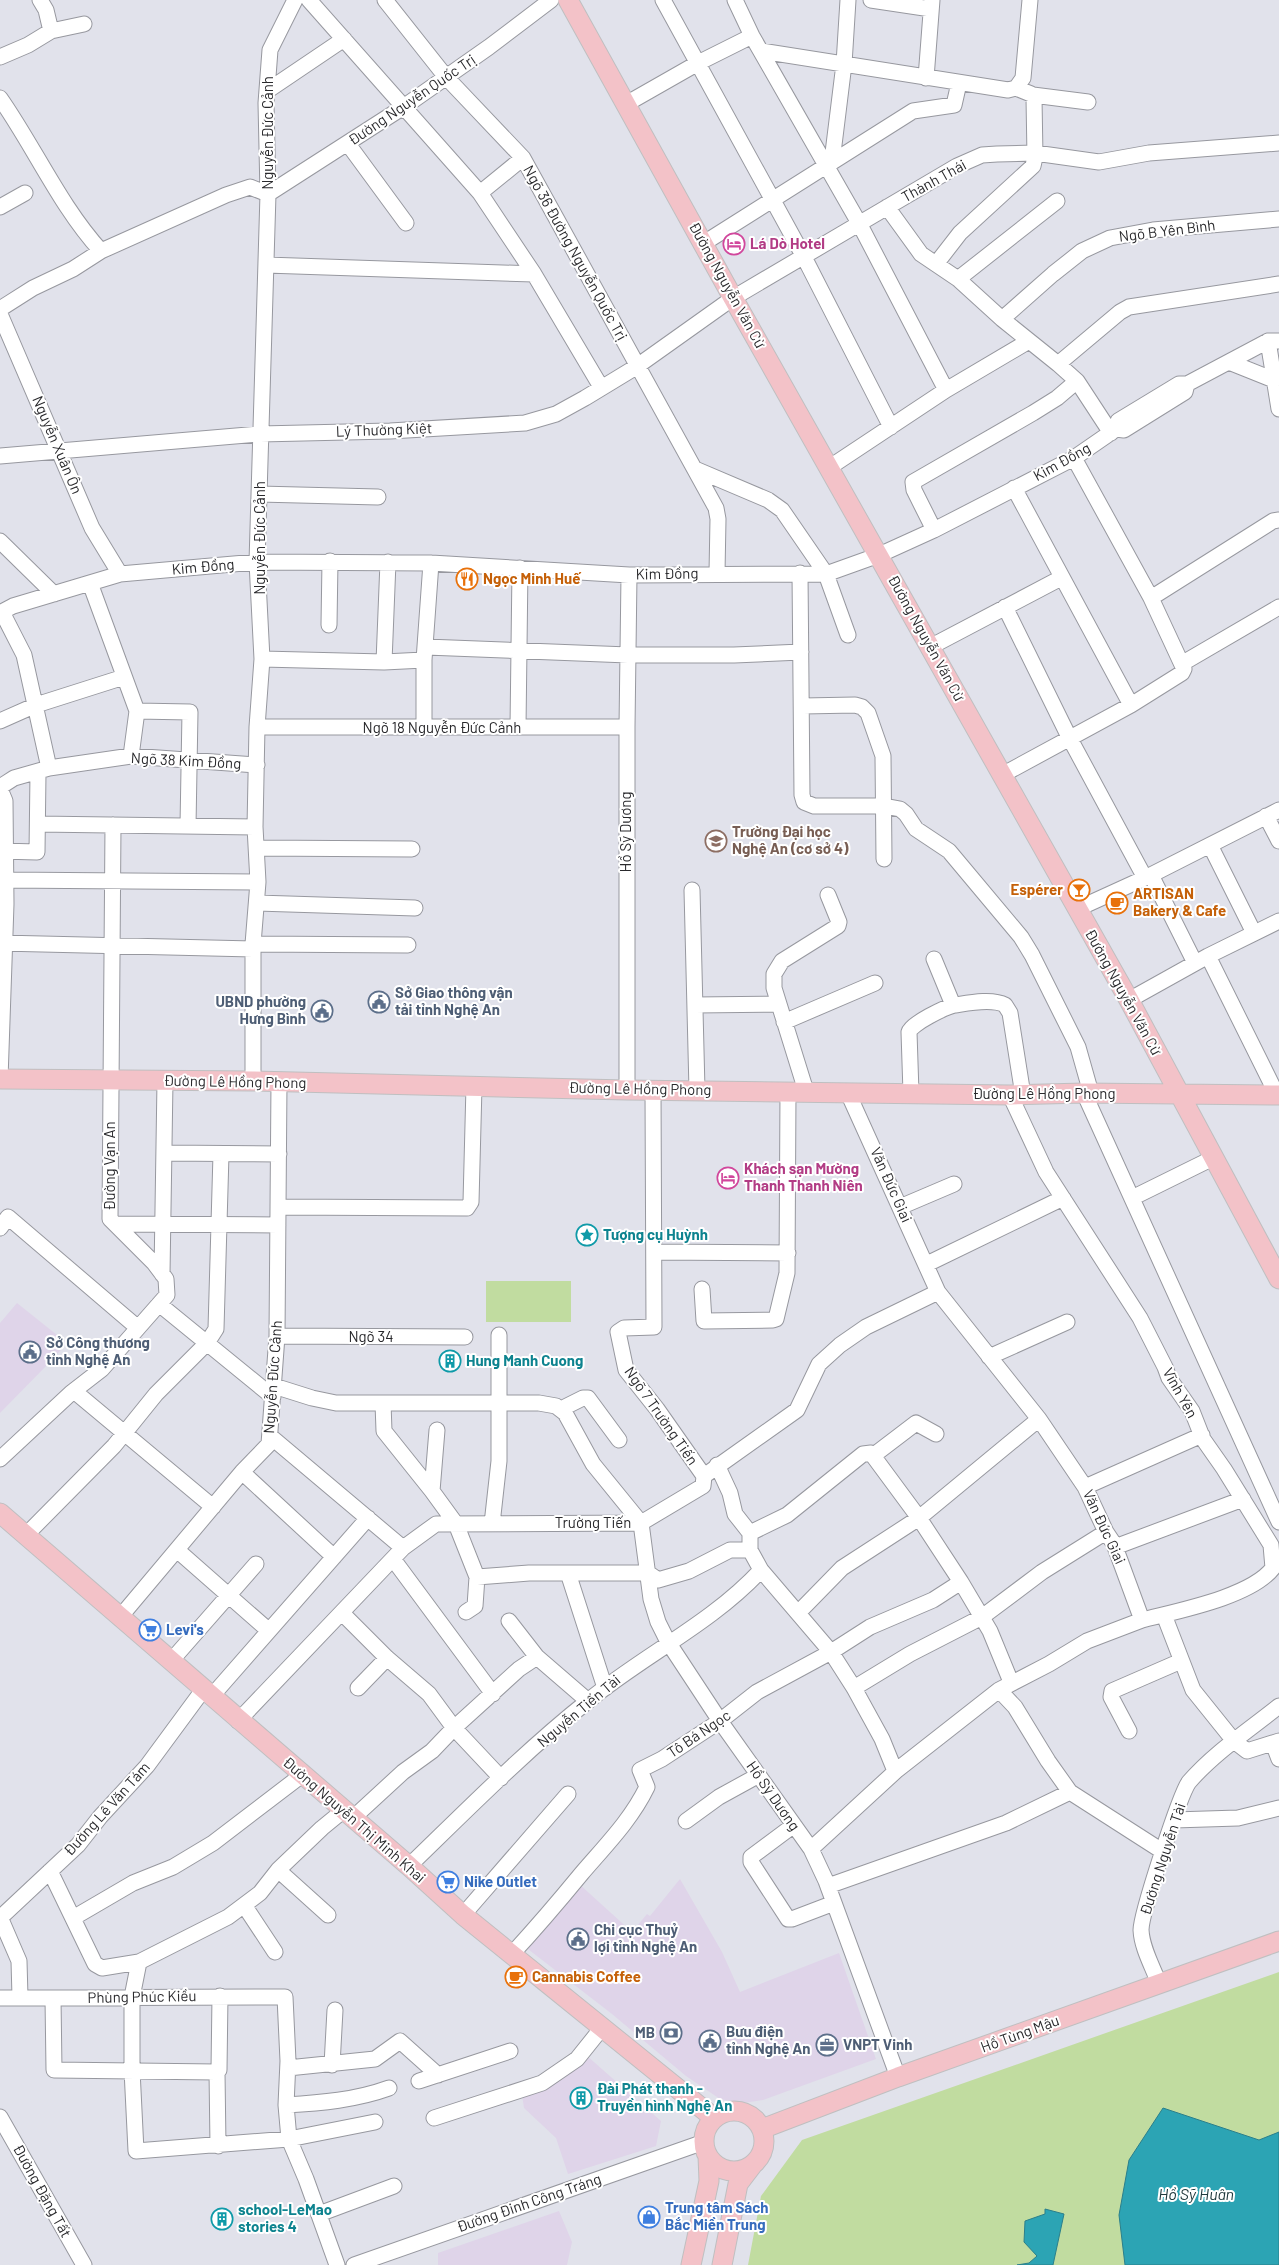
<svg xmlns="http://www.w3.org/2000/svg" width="1279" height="2265" font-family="Barlow,sans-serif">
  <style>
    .commercial { fill: #dfd4e9 }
    .green { fill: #c1dca0 }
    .water { fill: #2ca4b4; stroke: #2b7f8b }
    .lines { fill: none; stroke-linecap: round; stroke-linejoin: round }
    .minor-casing { stroke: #97989f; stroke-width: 17 }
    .major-casing { stroke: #bfbfc0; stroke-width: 21 }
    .minor { stroke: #fff; stroke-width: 15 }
    .major { stroke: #f3c2c8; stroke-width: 19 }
    .labels { text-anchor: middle; stroke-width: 4; stroke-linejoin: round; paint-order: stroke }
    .street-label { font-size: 15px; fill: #29292c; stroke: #fff }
    .hotel-label { font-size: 15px; font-weight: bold; fill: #b23c85; stroke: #fff; text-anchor: start }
    .food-label { font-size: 15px; font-weight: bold; fill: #c56008; stroke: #fff; text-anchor: start }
    .education-label { font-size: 15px; font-weight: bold; fill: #785e54; stroke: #fff; text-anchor: start }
    .service-label { font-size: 15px; font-weight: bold; fill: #4e5e75; stroke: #fff; text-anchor: start }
    .culture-label { font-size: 15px; font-weight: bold; fill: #0d838f; stroke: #fff; text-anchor: start }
    .shop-label { font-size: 15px; font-weight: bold; fill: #366cbe; stroke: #fff; text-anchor: start }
    .water-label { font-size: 16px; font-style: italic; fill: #213a3e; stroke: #fff }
  </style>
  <rect width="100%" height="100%" fill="#e1e2eb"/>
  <path class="commercial" d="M17,1303L67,1343L52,1360L0,1413V1323Z
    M680,1879L722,1952L740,1992L839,1953L876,2059L763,2100L743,2103L720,2099L686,2076L612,2014L524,1946L578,1883L632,1932L647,1914L650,1916Z
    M586,2055L661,2121L656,2146L568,2174L556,2138L524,2108L522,2095Z
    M559,2211L572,2242L567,2265H438V2253Z"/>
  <path class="green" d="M486,1281H571V1322H486Z
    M1279,1972V2265H748L761,2196L802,2140Z"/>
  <path class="water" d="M1163,2108L1259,2140L1279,2132V2265H1125L1119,2215L1129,2160Z
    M1045,2209L1064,2214L1053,2265H1017L1029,2263L1037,2256L1024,2242L1025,2221L1045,2214Z"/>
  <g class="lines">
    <g class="minor-casing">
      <path id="minor" d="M40,0L46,10L51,31
        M309,0L480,193L534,274L601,387
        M385,0L446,77L523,158L716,508L718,519L717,573
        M663,0L804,257L891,427
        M735,0L752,36L859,223L946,390
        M871,0L931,9
        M761,51L1008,90L1016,88L1023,78L1030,0
        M0,57L28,45L51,31L84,24
        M926,78L932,0
        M267,91L344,39
        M1033,95L1088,102
        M0,98C35,148 60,206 101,251
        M626,104L698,63L752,36
        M348,144L406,223
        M832,161L844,64L848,0
        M480,193L523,158
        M0,207L25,193
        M887,207L921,254L958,279L1002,319L1058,364L1077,381L1111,433
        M704,243L913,111L954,105L959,83
        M936,264L960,233L1033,166L1035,157L1034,98L1031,94L1016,88
        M266,265L534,274
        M958,279L1057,201
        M0,309L33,288L73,269L101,251L226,195L250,187L268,194L405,106L489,47L551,0
        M0,314L92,528L120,574
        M1002,319L1053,274L1082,251L1110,238L1153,230L1279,219
        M1268,341L1279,409
        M1229,362L1274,380
        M1058,364L1120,312L1129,307L1279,284
        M1116,429L1124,430L1185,392L1187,384L1268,341H1279
        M1116,429L1118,421L1179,384H1187
        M0,456L260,434L390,431L525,423L556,414L585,398L636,367L733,298L957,166L982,155L997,154L1035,153L1099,162L1149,153L1279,143
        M830,467L946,390L1029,341
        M695,469L768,500L782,510L826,574L848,635
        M1014,488L1131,705
        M259,494L378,497
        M934,530L914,490L913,482L1033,413L1057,398L1077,381
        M0,541L54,594
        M800,573L802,795L804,802L814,806H884L900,809L906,814L916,829L949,851L1021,937L1032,955L1078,1047L1091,1093
        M90,583L137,711L131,756
        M1151,598L1273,521L1279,520
        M1005,607L1069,737L1145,878
        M2,612L24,655L49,768
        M0,613L13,606L120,574L257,562L431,563L629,575L826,574L879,555L934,530L1074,458L1116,429
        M329,625L330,561
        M426,647L628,655H734L801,652
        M930,647L1061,578
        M262,659L384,662L424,660
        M384,662L388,562
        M1183,663L1279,607
        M803,706L855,705L862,707L868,713L883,756L884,859
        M137,711L190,712L188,826
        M0,721L36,705L124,677
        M257,727H627
        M518,727L520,568
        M424,728V660L431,563
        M1002,775L1131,705L1182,673L1184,669L1151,598L1074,458
        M0,787L14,778L49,768L131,756L257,765
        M0,789L5,801L6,904L0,1079
        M1266,816L1279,841
        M38,824L255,827
        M1210,845L1254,933
        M257,848L412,849
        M0,851L37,852L38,773
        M1151,875L1195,963
        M4,880L258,882
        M692,890L697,1090
        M257,903L415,908
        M1077,909L1145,878L1279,810
        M0,943L253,949
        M253,944L408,945
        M1208,956L1277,1095
        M934,959L953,1005
        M1129,1000L1208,956L1279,921
        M695,1005L778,1004
        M784,1022L875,983
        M253,1081V944L258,882L255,827L257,727L262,659L257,562L268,194L266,103L270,50L295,0
        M627,1090V727L629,575
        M653,1090L654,1327L624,1328L618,1332L626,1370L657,1409L704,1476
        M806,1091L774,988V974L782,961L838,926L839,922L828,895
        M911,1093L909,1032C911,1024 945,1007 955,1005C968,1003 992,998 1005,1005L1010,1013L1023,1095
        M1084,1093L1279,1522
        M1010,1095L1046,1172L1140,1318L1165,1367L1169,1378L1192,1411L1203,1439L1224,1469L1271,1545L1273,1568C1251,1597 1177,1611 1142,1620
        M165,1153L279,1154
        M1132,1198L1213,1158
        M278,1207L467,1208L471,1202L474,1086
        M900,1207L954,1184
        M115,1224L278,1225
        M0,1228L8,1217L138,1328
        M654,1252L788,1253
        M927,1264L1063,1198
        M162,1274L165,1081
        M702,1289L704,1321L773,1320L776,1319L787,1273L788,1091
        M159,1304L273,1397
        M277,1336L465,1337
        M989,1357L1067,1322
        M274,1386L312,1398L336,1403H539L556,1406L565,1413L593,1464L641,1523
        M74,1391L213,1507
        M383,1403L384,1431L432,1491L456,1524L477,1577L475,1606L466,1612
        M561,1409L583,1398H588L619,1440
        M270,1436L403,1548
        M874,1455L916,1423L936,1434
        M0,1459L71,1393L102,1369L167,1295L166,1279L154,1263L110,1219L113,825
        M717,1465L730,1493L735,1514L750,1533V1550L761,1570L831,1652L854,1688L882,1739L895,1771
        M242,1472L334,1557
        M1085,1487L1202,1435
        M432,1491L437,1430
        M641,1523L651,1599L658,1622L668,1642L720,1721L811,1849L826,1881L898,2077
        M492,1524L499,1461V1335
        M750,1533L787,1515L863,1454L871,1453L919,1518L961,1582L990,1631L1011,1682
        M26,1535L114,1446L156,1394L207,1343L216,1329L221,1154
        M1115,1547L1243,1499
        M177,1550L268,1630
        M393,1559L493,1694
        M568,1573L605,1688
        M477,1577L529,1573H648L658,1580L689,1571L730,1550H750
        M342,1613L387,1658L429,1694L454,1728L501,1778
        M798,1613L842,1568L919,1518L1039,1419
        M1164,1615L1193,1690L1234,1741L1247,1751L1279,1741
        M121,1616L242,1472L269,1444L277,1336L279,1082
        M509,1621L537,1657
        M171,1661L256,1564
        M358,1688L387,1658
        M854,1688L910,1654L982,1617L1042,1572L1106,1532
        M999,1690L1015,1707L1048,1761L1070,1792L1162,1851
        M211,1697L368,1518
        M238,1721L403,1548L436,1524L641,1523L703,1486L704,1476L797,1410L819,1364L840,1345L866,1327L938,1292
        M1129,1731L1111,1697L1112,1691L1181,1661
        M1273,1743L1279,1759
        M353,1818L403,1772L432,1751L454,1728L519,1669L537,1657L588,1701
        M1174,1820L1238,1818L1279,1808
        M686,1821L719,1797L759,1775
        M794,1825L751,1857V1862L788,1919H792L834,1903
        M811,1849L897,1770L999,1690L1049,1664L1087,1641L1142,1620L1114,1544L1106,1532L1085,1487L1039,1419L938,1292L848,1093
        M409,1866C467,1810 525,1751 588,1701C644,1655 712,1623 761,1570
        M278,1870L328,1915
        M50,1871L95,1964L102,1968L139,1962L228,1917L260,1893L278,1870L322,1828L344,1810
        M828,1886L1006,1823L1070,1792
        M244,1905L275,1952
        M463,1915L568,1794
        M0,1917L19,1961L20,1997
        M0,1918L78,1845L100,1817L147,1766L203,1690
        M73,1918L133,1883L173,1867L213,1843L302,1775
        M511,1955C536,1928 559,1901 582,1873C606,1845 631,1820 647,1787L640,1770L662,1759L720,1721L757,1692L831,1652L870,1627L933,1600L961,1582
        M139,1962L132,1997V2070L136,2151L289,2139L375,2122
        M1159,1984C1153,1967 1142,1949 1141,1930C1141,1914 1180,1794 1189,1782C1214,1753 1249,1730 1279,1706
        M0,1998L285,1997L288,2061L286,2105L289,2139L306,2179L337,2265
        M53,1998L54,2070L216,2072L219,2070L220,1996
        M332,2065L335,2010
        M288,2068L375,2059L400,2041L438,2075
        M217,2072L218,2146
        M419,2081L510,2051
        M286,2105C321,2103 356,2100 389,2088
        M0,2117L84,2265
        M434,2118L542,2083L577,2059L601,2029
        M319,2214L394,2186
        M354,2265L704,2142"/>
    </g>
    <g class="major-casing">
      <path id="major" d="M568,0L733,298L1129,1000L1279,1279
        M0,1079L253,1081L627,1090L1010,1095L1084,1093L1279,1095
        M0,1513L409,1866L463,1915L714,2118
        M704 2141a30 30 0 1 1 60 0a30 30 0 1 1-60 0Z
        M762,2129L898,2077L1279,1941
        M691,2265L709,2181L708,2156
        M722,2265L738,2184L754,2163"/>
    </g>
    <use href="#minor" class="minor"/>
    <use href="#major" class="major"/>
  </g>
  <defs>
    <g id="hotel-ring" transform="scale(1.125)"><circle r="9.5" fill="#fff" stroke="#d1479c" stroke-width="1.5"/><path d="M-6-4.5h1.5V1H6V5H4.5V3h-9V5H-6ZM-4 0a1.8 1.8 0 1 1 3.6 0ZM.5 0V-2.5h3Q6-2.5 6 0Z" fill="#d1479c"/></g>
    <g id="restaurant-ring" transform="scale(1.125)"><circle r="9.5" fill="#fff" stroke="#e8710a" stroke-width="1.5"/><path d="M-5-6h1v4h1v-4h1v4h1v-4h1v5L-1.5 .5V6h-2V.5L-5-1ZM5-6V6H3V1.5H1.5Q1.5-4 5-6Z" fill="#e8710a"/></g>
    <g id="university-ring" transform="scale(1.125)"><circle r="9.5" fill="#fff" stroke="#8d6e63" stroke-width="1.5"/><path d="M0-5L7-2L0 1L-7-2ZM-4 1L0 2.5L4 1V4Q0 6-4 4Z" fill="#8d6e63"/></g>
    <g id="bar-ring" transform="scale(1.125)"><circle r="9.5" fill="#fff" stroke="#e8710a" stroke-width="1.5"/><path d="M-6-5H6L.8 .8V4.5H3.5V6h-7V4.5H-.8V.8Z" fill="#e8710a"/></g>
    <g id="cafe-ring" transform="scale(1.125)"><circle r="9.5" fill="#fff" stroke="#e8710a" stroke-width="1.5"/><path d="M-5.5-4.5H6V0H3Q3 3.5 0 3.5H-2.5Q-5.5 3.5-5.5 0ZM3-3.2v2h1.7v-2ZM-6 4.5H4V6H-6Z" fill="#e8710a"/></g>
    <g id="civic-ring" transform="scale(1.125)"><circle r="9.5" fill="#fff" stroke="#5c6f8a" stroke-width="1.5"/><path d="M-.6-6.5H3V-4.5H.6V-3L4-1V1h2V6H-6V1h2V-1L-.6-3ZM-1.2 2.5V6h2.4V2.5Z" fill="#5c6f8a"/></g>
    <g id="sight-ring" transform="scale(1.125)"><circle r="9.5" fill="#fff" stroke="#0f9aa8" stroke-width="1.5"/><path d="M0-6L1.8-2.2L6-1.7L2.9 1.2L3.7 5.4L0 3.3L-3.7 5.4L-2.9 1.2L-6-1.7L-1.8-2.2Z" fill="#0f9aa8"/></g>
    <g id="building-ring" transform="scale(1.125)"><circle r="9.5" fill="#fff" stroke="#0f9aa8" stroke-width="1.5"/><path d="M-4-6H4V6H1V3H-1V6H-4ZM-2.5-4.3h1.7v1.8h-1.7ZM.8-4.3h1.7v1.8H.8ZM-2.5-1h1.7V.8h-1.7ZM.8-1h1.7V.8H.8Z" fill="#0f9aa8"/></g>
    <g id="supermarket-ring" transform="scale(1.125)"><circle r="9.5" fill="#fff" stroke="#3f7fe0" stroke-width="1.5"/><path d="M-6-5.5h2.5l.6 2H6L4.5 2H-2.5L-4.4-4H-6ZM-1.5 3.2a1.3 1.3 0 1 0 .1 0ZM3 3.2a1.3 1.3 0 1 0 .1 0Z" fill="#3f7fe0"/></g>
    <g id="bank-ring" transform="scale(1.125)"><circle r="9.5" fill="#fff" stroke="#5c6f8a" stroke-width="1.5"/><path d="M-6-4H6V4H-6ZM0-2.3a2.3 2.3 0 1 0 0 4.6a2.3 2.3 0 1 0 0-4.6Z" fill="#5c6f8a"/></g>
    <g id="office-ring" transform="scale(1.125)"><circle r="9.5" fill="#fff" stroke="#5c6f8a" stroke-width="1.5"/><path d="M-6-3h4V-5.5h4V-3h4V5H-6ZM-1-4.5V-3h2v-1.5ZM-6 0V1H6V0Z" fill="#5c6f8a"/></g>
    <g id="shop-ring" transform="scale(1.125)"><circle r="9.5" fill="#fff" stroke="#3f7fe0" stroke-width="1.5"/><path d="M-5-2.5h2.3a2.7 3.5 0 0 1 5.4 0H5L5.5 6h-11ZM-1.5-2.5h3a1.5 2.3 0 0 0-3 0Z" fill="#3f7fe0"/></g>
  </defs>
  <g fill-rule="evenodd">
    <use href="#hotel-ring" x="734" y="244"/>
    <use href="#restaurant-ring" x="467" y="579"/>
    <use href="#university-ring" x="716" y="841"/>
    <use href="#bar-ring" x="1079" y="890"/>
    <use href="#cafe-ring" x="1117" y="903"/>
    <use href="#civic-ring" x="379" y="1002"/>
    <use href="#civic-ring" x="322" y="1011"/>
    <use href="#hotel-ring" x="728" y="1178"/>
    <use href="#sight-ring" x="587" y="1235"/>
    <use href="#civic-ring" x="30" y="1352"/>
    <use href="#building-ring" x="450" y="1361"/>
    <use href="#supermarket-ring" x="150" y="1630"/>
    <use href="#supermarket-ring" x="448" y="1882"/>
    <use href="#civic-ring" x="578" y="1939"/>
    <use href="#cafe-ring" x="516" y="1977"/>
    <use href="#bank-ring" x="671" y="2033"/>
    <use href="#civic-ring" x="710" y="2041"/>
    <use href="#office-ring" x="827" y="2045"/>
    <use href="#building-ring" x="581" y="2098"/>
    <use href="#shop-ring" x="649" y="2217"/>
    <use href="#building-ring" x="222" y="2219"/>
  </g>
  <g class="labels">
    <g class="street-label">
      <text transform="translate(412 100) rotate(-34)" y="5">Đường Nguyễn Quốc Trị</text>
      <text transform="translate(268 133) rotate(-90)" y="5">Nguyễn Đức Cảnh</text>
      <text transform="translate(934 181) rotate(-29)" y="5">Thành Thái</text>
      <text transform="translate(1167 231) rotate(-7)" y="5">Ngõ B Yên Bình</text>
      <text transform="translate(575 253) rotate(61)" y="5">Ngõ 36 Đường Nguyễn Quốc Trị</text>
      <text transform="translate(727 285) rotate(61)" y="5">Đường Nguyễn Văn Cừ</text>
      <text transform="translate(384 430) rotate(-2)" y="5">Lý Thường Kiệt</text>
      <text transform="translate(57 445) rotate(67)" y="5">Nguyễn Xuân Ôn</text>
      <text transform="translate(1062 462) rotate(-29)" y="5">Kim Đồng</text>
      <text transform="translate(260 538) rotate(-90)" y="5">Nguyễn Đức Cảnh</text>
      <text transform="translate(203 567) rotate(-5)" y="5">Kim Đồng</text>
      <text transform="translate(667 574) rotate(-1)" y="5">Kim Đồng</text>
      <text transform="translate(926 638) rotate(61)" y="5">Đường Nguyễn Văn Cừ</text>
      <text x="442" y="733">Ngõ 18 Nguyễn Đức Cảnh</text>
      <text transform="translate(186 761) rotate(3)" y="5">Ngõ 38 Kim Đồng</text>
      <text transform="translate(626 832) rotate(-90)" y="5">Hồ Sỹ Dương</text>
      <text transform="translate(1123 992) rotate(61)" y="5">Đường Nguyễn Văn Cừ</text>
      <text transform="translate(235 1082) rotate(1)" y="5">Đường Lê Hồng Phong</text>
      <text transform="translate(640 1089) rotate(1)" y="5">Đường Lê Hồng Phong</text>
      <text x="1044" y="1099">Đường Lê Hồng Phong</text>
      <text transform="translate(110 1166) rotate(-90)" y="5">Đường Vạn An</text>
      <text transform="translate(891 1185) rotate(66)" y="5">Văn Đức Giai</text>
      <text x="371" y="1342">Ngõ 34</text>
      <text transform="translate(273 1377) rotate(-86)" y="5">Nguyễn Đức Cảnh</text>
      <text transform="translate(1180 1393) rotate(61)" y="5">Vĩnh Yên</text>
      <text transform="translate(661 1416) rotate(55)" y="5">Ngõ 7 Trường Tiến</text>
      <text x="593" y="1528">Trường Tiến</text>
      <text transform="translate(1104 1527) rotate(65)" y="5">Văn Đức Giai</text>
      <text transform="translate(579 1711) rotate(-40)" y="5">Nguyễn Tiến Tài</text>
      <text transform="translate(699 1734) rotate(-34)" y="5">Tô Bá Ngọc</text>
      <text transform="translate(773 1796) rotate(55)" y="5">Hồ Sỹ Dương</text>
      <text transform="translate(107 1809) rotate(-48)" y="5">Đường Lê Văn Tám</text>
      <text transform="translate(354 1820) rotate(41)" y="5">Đường Nguyễn Thị Minh Khai</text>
      <text transform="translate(1163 1859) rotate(-72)" y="5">Đường Nguyễn Tài</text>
      <text transform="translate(142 1997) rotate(-1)" y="5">Phùng Phúc Kiều</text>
      <text transform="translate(1020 2034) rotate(-20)" y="5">Hồ Tùng Mậu</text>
      <text transform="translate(42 2191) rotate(61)" y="5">Đường Đặng Tất</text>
      <text transform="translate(529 2203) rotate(-19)" y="5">Đường Đinh Công Tráng</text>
    </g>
    <g class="hotel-label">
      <text x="750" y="249">Lá Dò Hotel</text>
      <text x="744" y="1174">Khách sạn Mường<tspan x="744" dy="17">Thanh Thanh Niên</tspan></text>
    </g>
    <g class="food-label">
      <text x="483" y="584">Ngọc Minh Huế</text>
      <text x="1063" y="895" text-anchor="end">Espérer</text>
      <text x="1133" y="899">ARTISAN<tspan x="1133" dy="17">Bakery &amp; Cafe</tspan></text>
      <text x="532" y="1982">Cannabis Coffee</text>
    </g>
    <g class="education-label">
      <text x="732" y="837">Trường Đại học<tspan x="732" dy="17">Nghệ An (cơ sở 4)</tspan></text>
    </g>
    <g class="service-label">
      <text x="395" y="998">Sở Giao thông vận<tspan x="395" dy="17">tải tỉnh Nghệ An</tspan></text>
      <text x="306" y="1007" text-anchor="end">UBND phường<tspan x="306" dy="17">Hưng Bình</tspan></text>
      <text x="46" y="1348">Sở Công thương<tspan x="46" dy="17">tỉnh Nghệ An</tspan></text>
      <text x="594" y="1935">Chi cục Thuỷ<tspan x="594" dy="17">lợi tỉnh Nghệ An</tspan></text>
      <text x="726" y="2037">Bưu điện<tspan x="726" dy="17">tỉnh Nghệ An</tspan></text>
      <text x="655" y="2038" text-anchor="end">MB</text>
      <text x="843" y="2050">VNPT Vinh</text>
    </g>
    <g class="culture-label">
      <text x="603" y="1240">Tượng cụ Huỳnh</text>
      <text x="466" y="1366">Hung Manh Cuong</text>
      <text x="597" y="2094">Đài Phát thanh -<tspan x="597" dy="17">Truyền hình Nghệ An</tspan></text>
      <text x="238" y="2215">school-LeMao<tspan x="238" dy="17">stories 4</tspan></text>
    </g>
    <g class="shop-label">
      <text x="166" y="1635">Levi's</text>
      <text x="464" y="1887">Nike Outlet</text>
      <text x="665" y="2213">Trung tâm Sách<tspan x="665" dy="17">Bắc Miền Trung</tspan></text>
    </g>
    <g class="water-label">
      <text x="1196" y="2200">Hồ Sỹ Huân</text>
    </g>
  </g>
</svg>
